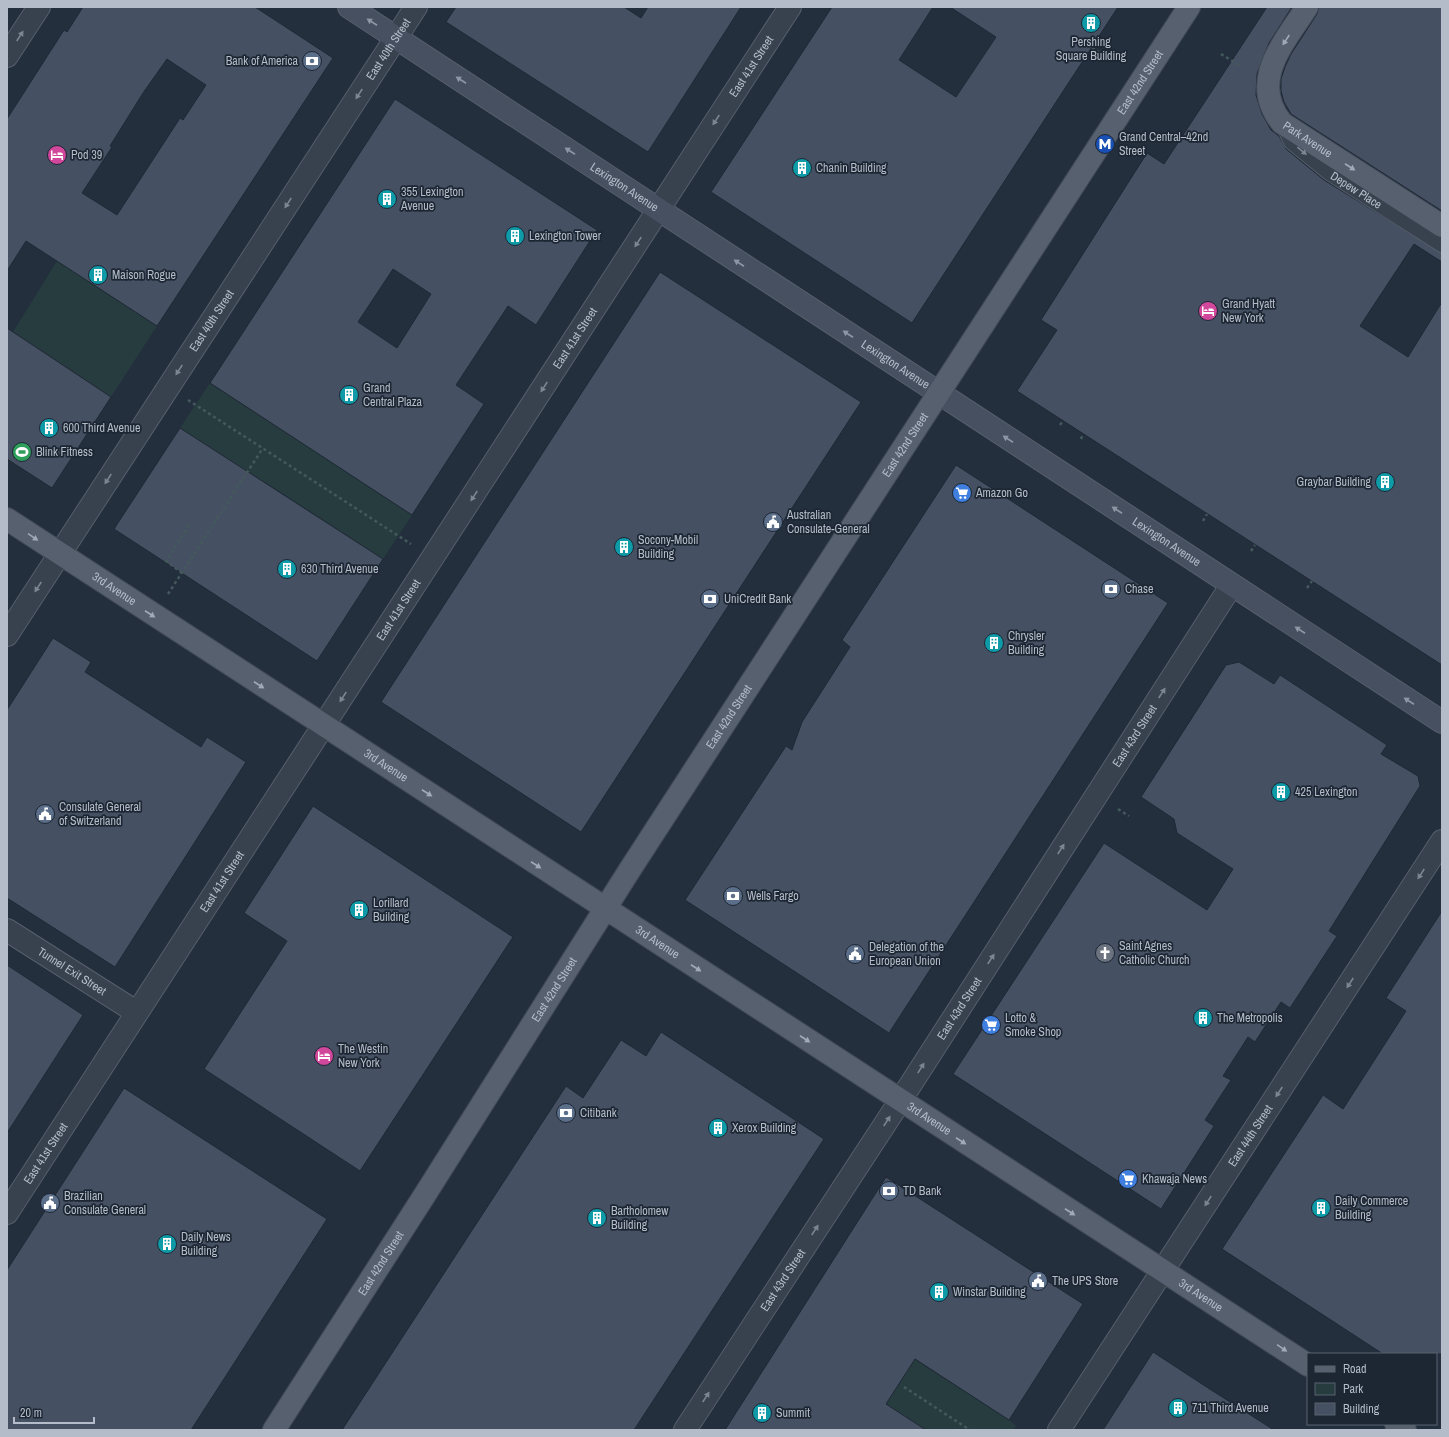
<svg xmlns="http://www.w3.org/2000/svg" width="1449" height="1437" font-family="'Archivo Narrow',sans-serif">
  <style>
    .green { fill: #263c3f }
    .building { fill: #455162; stroke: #1f2835; fill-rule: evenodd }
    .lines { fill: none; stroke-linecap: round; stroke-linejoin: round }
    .service-casing { stroke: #565f6c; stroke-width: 16 }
    .minor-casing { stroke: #565f6c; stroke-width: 24 }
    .secondary-casing { stroke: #565f6c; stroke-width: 24 }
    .primary-casing { stroke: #414a57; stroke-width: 24 }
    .path { stroke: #44595c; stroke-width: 2.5; stroke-dasharray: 3 3; stroke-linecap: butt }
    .service { stroke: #38414e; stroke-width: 14 }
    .minor { stroke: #38414e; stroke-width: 22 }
    .secondary { stroke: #465061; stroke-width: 22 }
    .primary { stroke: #56606e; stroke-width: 22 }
    .oneway { fill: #8e96a5 }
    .oneway2 { fill: #7c8592 }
    .oneway3 { fill: #a1aab7 }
    .labels { text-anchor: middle; stroke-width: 3.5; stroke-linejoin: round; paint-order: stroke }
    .poi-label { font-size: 12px; fill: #b4bcc9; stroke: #1d2633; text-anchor: start }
    .street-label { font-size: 12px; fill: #b4bcc9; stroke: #1d2633 }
  </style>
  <rect width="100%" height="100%" fill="#242f3e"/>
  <path class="green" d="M57,261L157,326L111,397L13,332Z
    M210,383L412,515L383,559L265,482L253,502L235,464L180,428Z
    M914,1359L1009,1420L1016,1426L1013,1430H926L885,1404Z"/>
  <path class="building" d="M83,7H255L333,58L157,326L26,241L7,271V119L64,30L67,32ZM167,59L206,85L183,120L180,118L117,215L82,193L112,147L110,146L143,93Z
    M456,7H624L641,18L648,7H741L648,152L446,22Z
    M832,7H933L899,60L956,97L996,37L950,7H1118L912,323L711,192Z
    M1267,7H1292L1269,43L1257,74L1256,95L1262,114L1271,130L1279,136L1286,149L1324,180L1442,253V262L1414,244L1360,326L1408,357L1442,302V665L1017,391L1057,330L1041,320L1147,153L1164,164Z
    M1319,7H1442V211L1291,114L1284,102L1281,91V79L1285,67L1291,54L1317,14Z
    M395,99L597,230L536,325L508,306L456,385L484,404L412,515L210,383ZM393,269L431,294L397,348L358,322Z
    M660,272L861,402L581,832L381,702Z
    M7,328L111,397L52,488L7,459Z
    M180,428L383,559L317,661L114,529Z
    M956,465L1168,603L889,1033L685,900L786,746L792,750L802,722L850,647L842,640Z
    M53,638L91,662L85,672L201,747L207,737L246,762L115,967L7,898V710Z
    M1239,662L1274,684L1280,675L1387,745L1381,754L1418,776L1420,786L1329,931L1337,936L1290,1008L1281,1002L1255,1042L1248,1037L1223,1076L1231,1080L1205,1120L1214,1126L1161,1209L953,1074L1104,843L1207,910L1233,869L1177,833L1174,819L1141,797L1226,665Z
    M313,806L513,937L360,1171L204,1069L287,941L244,913Z
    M1442,911V1354H1383L1222,1249L1323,1095L1343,1109L1406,1011L1386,998Z
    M7,965L83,1015L7,1133Z
    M661,1032L824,1139L634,1430H342L566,1086L583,1098L621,1040L646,1056Z
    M124,1088L327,1219L191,1430H7V1270Z
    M886,1177L1083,1304L1009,1420L915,1359L886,1404L926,1430H725Z
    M1153,1352L1205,1386L1274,1430H1103Z"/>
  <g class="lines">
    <g class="service-casing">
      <g id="service">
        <path id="s1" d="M1283,125L1291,142L1329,173L1442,245"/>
      </g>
    </g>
    <g class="minor-casing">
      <g id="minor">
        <path d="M7,56L39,7"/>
        <path id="s2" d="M7,635L416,7"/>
        <path id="s3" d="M7,930L136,1012"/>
        <path id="s4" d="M7,1213L790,7"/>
        <path id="s5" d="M685,1430L900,1101L1231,586"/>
        <path id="s6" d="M1059,1430L1442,841"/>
      </g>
    </g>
    <g class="secondary-casing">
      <g id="secondary">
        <path id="s7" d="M349,7L1442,722"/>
      </g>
    </g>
    <g class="primary-casing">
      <g id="primary">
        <path id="s8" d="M1307,7C1284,43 1248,81 1282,123L1442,226"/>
        <path id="s9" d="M7,519L1308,1365"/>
        <path d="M1396,1424L1405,1430"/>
        <path id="s10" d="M274,1430L426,1193L629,871L1189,7"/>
      </g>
    </g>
    <path class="path" d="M1092,48L1104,55
      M1221,54L1242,67
      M188,400L411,544
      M1060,425L1063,421
      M1081,439L1083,434
      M1203,521L1207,514
      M1251,551L1255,545
      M182,573L166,561L190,524
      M1307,588L1312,581
      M168,594L263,448
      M1118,809L1129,816
      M904,1387L970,1430"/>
    <use href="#service" class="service"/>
    <use href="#minor" class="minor"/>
    <use href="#secondary" class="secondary"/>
    <use href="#primary" class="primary"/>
  </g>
  <defs><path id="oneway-solid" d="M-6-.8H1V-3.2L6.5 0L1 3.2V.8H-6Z"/></defs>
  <g class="oneway">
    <use href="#oneway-solid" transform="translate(372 22) rotate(-147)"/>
    <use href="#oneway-solid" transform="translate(461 80) rotate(-147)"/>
    <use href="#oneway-solid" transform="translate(570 151) rotate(-147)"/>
    <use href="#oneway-solid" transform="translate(739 263) rotate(-147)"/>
    <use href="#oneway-solid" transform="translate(848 334) rotate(-147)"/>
    <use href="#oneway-solid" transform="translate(1008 439) rotate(-147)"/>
    <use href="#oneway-solid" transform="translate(1117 510) rotate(-147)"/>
    <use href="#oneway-solid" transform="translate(1300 630) rotate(-147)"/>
    <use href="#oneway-solid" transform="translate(1409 701) rotate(-147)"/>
  </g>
  <g class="oneway2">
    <use href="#oneway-solid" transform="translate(20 36) rotate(-57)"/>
    <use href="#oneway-solid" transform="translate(359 94) rotate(123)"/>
    <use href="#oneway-solid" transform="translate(716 120) rotate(123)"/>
    <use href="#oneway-solid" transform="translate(1302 151) rotate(39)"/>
    <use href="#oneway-solid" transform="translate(288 203) rotate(123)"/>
    <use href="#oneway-solid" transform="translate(638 242) rotate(123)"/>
    <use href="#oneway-solid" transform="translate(179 370) rotate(123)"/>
    <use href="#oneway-solid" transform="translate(544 387) rotate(123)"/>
    <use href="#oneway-solid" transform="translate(108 479) rotate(123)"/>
    <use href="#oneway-solid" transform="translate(474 496) rotate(123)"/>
    <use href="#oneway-solid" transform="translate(38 587) rotate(123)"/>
    <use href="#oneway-solid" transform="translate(1162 693) rotate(-57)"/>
    <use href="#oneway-solid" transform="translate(343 697) rotate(123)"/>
    <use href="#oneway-solid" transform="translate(1061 849) rotate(-57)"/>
    <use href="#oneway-solid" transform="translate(1421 874) rotate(123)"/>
    <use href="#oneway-solid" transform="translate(991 959) rotate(-57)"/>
    <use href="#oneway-solid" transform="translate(1350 983) rotate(123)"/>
    <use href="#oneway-solid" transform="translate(921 1068) rotate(-58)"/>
    <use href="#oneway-solid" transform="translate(1279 1092) rotate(123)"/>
    <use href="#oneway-solid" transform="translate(887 1121) rotate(-57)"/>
    <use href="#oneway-solid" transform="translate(1208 1201) rotate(123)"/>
    <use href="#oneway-solid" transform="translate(815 1230) rotate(-57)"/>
    <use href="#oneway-solid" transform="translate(706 1397) rotate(-57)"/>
  </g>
  <g class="oneway3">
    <use href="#oneway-solid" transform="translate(1286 40) rotate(123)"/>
    <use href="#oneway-solid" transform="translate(1350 167) rotate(33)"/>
    <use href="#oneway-solid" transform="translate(33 537) rotate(34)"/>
    <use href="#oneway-solid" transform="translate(150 614) rotate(33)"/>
    <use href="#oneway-solid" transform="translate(259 685) rotate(33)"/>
    <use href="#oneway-solid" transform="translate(427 793) rotate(33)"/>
    <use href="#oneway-solid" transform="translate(536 865) rotate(33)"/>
    <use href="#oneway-solid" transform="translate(696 968) rotate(33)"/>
    <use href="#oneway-solid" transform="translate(805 1039) rotate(33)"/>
    <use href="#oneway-solid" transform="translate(961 1141) rotate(33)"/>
    <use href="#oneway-solid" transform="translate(1070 1212) rotate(33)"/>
    <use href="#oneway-solid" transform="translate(1282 1348) rotate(34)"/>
  </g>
  <defs>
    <g id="building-disc" transform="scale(1)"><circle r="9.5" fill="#0f9aa8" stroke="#1d2633"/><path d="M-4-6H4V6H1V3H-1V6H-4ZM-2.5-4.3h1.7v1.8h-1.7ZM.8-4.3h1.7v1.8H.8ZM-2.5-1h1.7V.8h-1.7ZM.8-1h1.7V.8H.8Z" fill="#fff"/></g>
    <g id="bank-disc" transform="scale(1)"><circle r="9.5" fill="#5c6f8a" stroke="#1d2633"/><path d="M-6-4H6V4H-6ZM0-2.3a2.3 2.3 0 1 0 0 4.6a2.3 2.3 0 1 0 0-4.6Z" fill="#fff"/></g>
    <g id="metro-disc" transform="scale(1)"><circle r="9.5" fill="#1a4fb4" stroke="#1d2633"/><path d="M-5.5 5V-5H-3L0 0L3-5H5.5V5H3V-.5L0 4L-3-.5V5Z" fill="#fff"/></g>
    <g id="hotel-disc" transform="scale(1)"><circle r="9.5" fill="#d1479c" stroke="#1d2633"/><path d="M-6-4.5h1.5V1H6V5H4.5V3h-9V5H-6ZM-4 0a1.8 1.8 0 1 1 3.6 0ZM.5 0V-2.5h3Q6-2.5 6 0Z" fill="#fff"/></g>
    <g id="stadium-disc" transform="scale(1)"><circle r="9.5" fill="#2e9e5b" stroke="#1d2633"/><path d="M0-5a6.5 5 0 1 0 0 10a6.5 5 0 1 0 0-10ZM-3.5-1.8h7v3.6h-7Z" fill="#fff"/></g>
    <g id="supermarket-disc" transform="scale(1)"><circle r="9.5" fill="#3f7fe0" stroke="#1d2633"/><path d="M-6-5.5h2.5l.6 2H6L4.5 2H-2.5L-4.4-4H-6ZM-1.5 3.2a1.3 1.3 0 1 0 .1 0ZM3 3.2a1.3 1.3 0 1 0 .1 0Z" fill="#fff"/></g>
    <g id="civic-disc" transform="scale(1)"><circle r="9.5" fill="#5c6f8a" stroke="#1d2633"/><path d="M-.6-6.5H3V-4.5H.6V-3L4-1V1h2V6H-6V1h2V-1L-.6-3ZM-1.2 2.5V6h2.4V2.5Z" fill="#fff"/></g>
    <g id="church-disc" transform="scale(1)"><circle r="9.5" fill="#6b7280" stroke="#1d2633"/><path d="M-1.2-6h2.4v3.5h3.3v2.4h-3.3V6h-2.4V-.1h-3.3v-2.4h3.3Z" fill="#fff"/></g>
  </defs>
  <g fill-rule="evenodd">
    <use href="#building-disc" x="1091" y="23"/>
    <use href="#bank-disc" x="312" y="61"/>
    <use href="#metro-disc" x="1105" y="144"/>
    <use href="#hotel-disc" x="57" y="155"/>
    <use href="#building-disc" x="802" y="168"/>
    <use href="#building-disc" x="387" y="199"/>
    <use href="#building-disc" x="515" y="236"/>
    <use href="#building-disc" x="98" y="275"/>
    <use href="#hotel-disc" x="1208" y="311"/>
    <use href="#building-disc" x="349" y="395"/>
    <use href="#building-disc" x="49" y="428"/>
    <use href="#stadium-disc" x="22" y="452"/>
    <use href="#building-disc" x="1385" y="482"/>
    <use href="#supermarket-disc" x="962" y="493"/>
    <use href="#civic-disc" x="773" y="522"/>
    <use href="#building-disc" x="624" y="547"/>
    <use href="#building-disc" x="287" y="569"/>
    <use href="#bank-disc" x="1111" y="589"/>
    <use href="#bank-disc" x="710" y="599"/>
    <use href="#building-disc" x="994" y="643"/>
    <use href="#building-disc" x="1281" y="792"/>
    <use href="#civic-disc" x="45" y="814"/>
    <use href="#bank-disc" x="733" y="896"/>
    <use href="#building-disc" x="359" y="910"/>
    <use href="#church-disc" x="1105" y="953"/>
    <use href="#civic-disc" x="855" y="954"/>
    <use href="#building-disc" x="1203" y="1018"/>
    <use href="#supermarket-disc" x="991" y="1025"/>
    <use href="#hotel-disc" x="324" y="1056"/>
    <use href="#bank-disc" x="566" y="1113"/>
    <use href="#building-disc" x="718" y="1128"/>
    <use href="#supermarket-disc" x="1128" y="1179"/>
    <use href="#bank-disc" x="889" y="1191"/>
    <use href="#civic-disc" x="50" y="1203"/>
    <use href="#building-disc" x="1321" y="1208"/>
    <use href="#building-disc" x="597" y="1218"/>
    <use href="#building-disc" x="167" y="1244"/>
    <use href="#civic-disc" x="1038" y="1281"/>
    <use href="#building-disc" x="939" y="1292"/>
    <use href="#building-disc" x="1178" y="1408"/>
    <use href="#building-disc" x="762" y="1413"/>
  </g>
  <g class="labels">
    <g class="poi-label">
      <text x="1091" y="46" text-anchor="middle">Pershing<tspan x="1091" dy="14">Square Building</tspan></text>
      <text x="298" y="65" text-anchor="end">Bank of America</text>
      <text x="1119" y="141">Grand Central–42nd<tspan x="1119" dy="14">Street</tspan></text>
      <text x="71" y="159">Pod 39</text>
      <text x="816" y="172">Chanin Building</text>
      <text x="401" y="196">355 Lexington<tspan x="401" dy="14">Avenue</tspan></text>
      <text x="529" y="240">Lexington Tower</text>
      <text x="112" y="279">Maison Rogue</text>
      <text x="1222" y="308">Grand Hyatt<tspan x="1222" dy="14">New York</tspan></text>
      <text x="363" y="392">Grand<tspan x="363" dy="14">Central Plaza</tspan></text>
      <text x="63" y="432">600 Third Avenue</text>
      <text x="36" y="456">Blink Fitness</text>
      <text x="1371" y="486" text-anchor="end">Graybar Building</text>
      <text x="976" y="497">Amazon Go</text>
      <text x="787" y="519">Australian<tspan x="787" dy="14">Consulate-General</tspan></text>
      <text x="638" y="544">Socony-Mobil<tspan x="638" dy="14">Building</tspan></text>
      <text x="301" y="573">630 Third Avenue</text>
      <text x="1125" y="593">Chase</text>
      <text x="724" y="603">UniCredit Bank</text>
      <text x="1008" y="640">Chrysler<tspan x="1008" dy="14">Building</tspan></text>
      <text x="1295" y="796">425 Lexington</text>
      <text x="59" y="811">Consulate General<tspan x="59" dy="14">of Switzerland</tspan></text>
      <text x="747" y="900">Wells Fargo</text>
      <text x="373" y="907">Lorillard<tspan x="373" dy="14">Building</tspan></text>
      <text x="1119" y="950">Saint Agnes<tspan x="1119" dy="14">Catholic Church</tspan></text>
      <text x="869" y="951">Delegation of the<tspan x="869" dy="14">European Union</tspan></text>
      <text x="1005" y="1022">Lotto &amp;<tspan x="1005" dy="14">Smoke Shop</tspan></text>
      <text x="1217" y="1022">The Metropolis</text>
      <text x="338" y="1053">The Westin<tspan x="338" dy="14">New York</tspan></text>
      <text x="580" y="1117">Citibank</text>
      <text x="732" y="1132">Xerox Building</text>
      <text x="1142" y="1183">Khawaja News</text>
      <text x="903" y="1195">TD Bank</text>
      <text x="64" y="1200">Brazilian<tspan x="64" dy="14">Consulate General</tspan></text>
      <text x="1335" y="1205">Daily Commerce<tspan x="1335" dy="14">Building</tspan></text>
      <text x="611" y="1215">Bartholomew<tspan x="611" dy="14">Building</tspan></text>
      <text x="181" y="1241">Daily News<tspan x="181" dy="14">Building</tspan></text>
      <text x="1052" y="1285">The UPS Store</text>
      <text x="953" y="1296">Winstar Building</text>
      <text x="1192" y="1412">711 Third Avenue</text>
      <text x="776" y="1417">Summit</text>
    </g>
    <g class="street-label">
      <text dy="4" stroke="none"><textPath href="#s2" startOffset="699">East 40th Street</textPath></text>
      <text dy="4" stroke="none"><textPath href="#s4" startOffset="1367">East 41st Street</textPath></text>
      <text dy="4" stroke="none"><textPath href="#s10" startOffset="1602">East 42nd Street</textPath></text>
      <text dy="4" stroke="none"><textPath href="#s8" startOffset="160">Park Avenue</textPath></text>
      <text dy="4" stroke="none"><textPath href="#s7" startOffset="329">Lexington Avenue</textPath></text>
      <text dy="4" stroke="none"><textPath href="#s1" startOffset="100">Depew Place</textPath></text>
      <text dy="4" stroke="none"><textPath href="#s2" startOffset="375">East 40th Street</textPath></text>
      <text dy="4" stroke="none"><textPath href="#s4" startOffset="1043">East 41st Street</textPath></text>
      <text dy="4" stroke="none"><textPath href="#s7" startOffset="653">Lexington Avenue</textPath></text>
      <text dy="4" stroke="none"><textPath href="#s10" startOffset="1170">East 42nd Street</textPath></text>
      <text dy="4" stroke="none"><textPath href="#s7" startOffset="977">Lexington Avenue</textPath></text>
      <text dy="4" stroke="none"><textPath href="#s9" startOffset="128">3rd Avenue</textPath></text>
      <text dy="4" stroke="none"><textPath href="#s4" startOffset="719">East 41st Street</textPath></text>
      <text dy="4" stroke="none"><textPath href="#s10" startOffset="846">East 42nd Street</textPath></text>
      <text dy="4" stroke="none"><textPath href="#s5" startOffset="827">East 43rd Street</textPath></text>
      <text dy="4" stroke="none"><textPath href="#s9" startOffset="452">3rd Avenue</textPath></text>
      <text dy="4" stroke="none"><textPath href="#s4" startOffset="395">East 41st Street</textPath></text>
      <text dy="4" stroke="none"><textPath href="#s9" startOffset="776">3rd Avenue</textPath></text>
      <text dy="4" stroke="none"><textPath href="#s3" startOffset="77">Tunnel Exit Street</textPath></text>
      <text dy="4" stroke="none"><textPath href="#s10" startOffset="522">East 42nd Street</textPath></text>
      <text dy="4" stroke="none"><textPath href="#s5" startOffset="503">East 43rd Street</textPath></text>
      <text dy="4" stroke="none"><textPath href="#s9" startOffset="1100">3rd Avenue</textPath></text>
      <text dy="4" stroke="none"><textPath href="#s6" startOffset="351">East 44th Street</textPath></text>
      <text dy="4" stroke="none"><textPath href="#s4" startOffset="71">East 41st Street</textPath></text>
      <text dy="4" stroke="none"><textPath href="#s10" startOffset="198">East 42nd Street</textPath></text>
      <text dy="4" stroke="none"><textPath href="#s5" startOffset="179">East 43rd Street</textPath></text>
      <text dy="4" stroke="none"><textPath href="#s9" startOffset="1424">3rd Avenue</textPath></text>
    </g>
  </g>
  <rect width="1449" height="1437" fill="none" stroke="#b4bcc9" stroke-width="16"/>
  <rect x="1307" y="1353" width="130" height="72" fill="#1d2633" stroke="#59626f"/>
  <rect x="1315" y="1366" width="20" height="6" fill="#56606e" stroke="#59626f"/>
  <text x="1343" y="1373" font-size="12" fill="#b4bcc9">Road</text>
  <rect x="1315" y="1383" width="20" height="12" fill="#263c3f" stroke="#59626f"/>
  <text x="1343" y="1393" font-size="12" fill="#b4bcc9">Park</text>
  <rect x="1315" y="1403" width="20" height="12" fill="#455162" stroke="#59626f"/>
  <text x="1343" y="1413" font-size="12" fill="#b4bcc9">Building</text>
  <path d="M14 1417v6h80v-6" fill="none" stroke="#b4bcc9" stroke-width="2"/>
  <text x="20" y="1417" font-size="12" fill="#b4bcc9" stroke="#1d2633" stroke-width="3" paint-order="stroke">20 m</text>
</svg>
